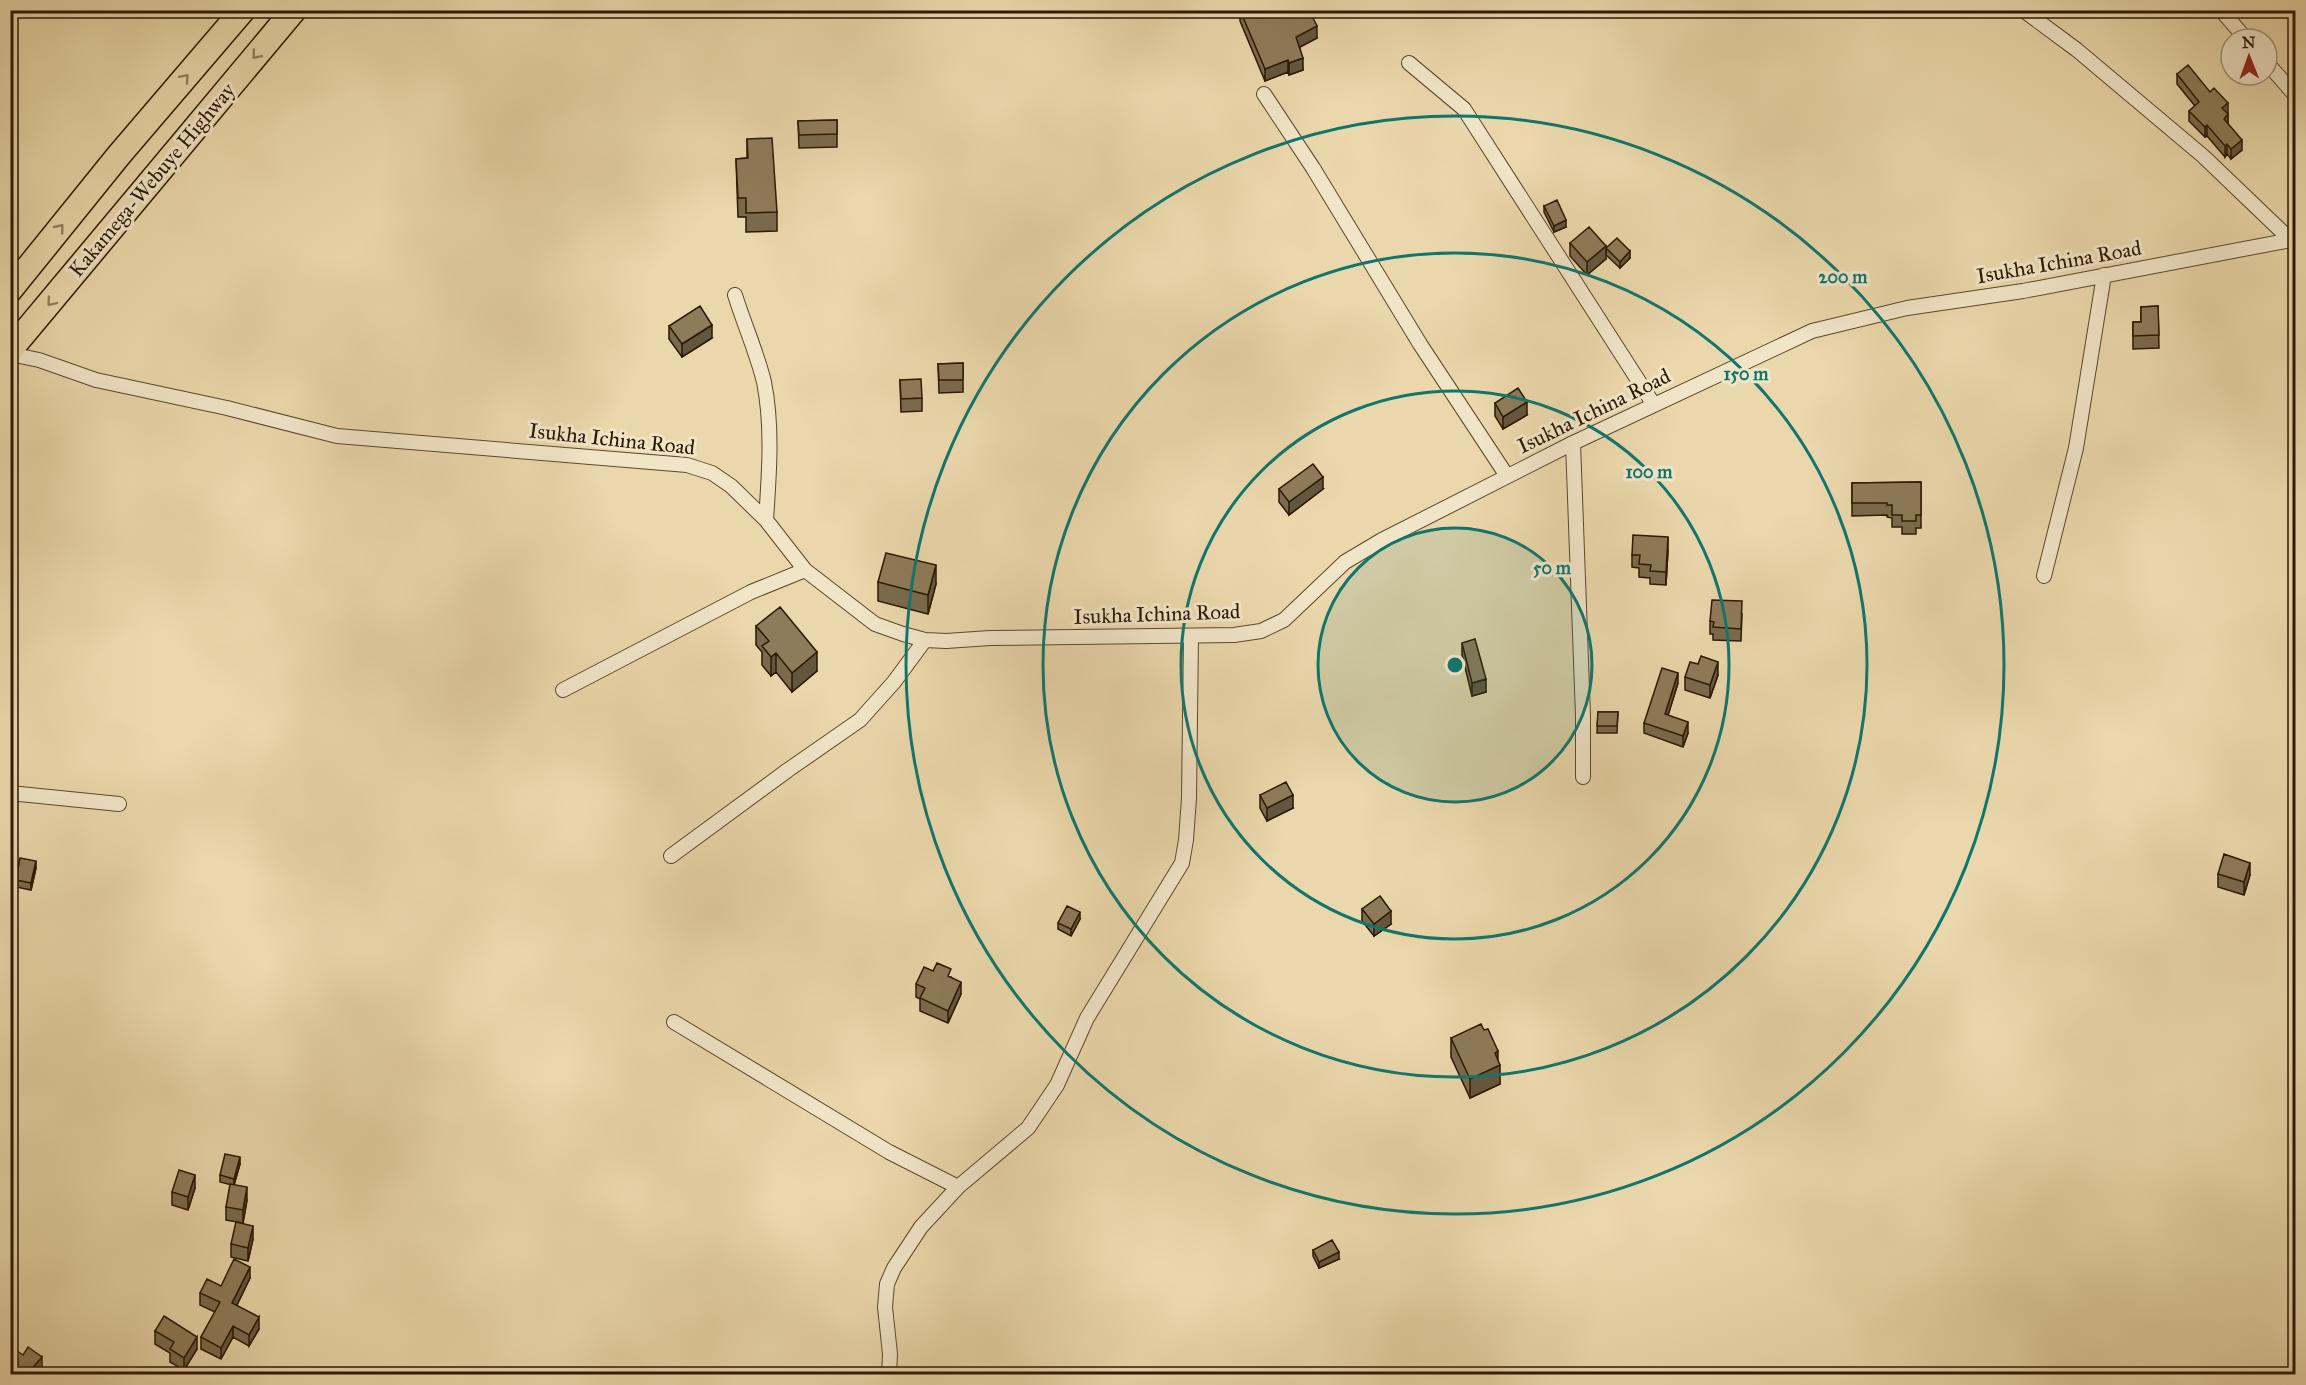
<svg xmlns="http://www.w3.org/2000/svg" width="2306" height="1385" font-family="'IM FELL Great Primer',serif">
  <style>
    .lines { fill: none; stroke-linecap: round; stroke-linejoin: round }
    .minor-casing { stroke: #5b482b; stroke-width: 16 }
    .trunk-casing { stroke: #2b1800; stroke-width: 27 }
    .minor { stroke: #f1e5c8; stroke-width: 14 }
    .trunk { stroke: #ead7ab; stroke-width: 24 }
    .wall { fill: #7a6a4d; stroke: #2b1800; stroke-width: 1.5 }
    .shaded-wall { fill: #63563e; stroke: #2b1800; stroke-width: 1.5 }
    .building { fill: #8e7b59; stroke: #2b1800; stroke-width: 1.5 }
    .oneway { stroke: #94815e }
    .ring { fill: none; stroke: #0f766e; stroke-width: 3 }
    .labels { text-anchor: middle; stroke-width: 6; stroke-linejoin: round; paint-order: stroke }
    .street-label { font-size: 21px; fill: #2b1800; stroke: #f1e5c8 }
    .centre { fill: #0f766e; stroke: #f1e5c8; stroke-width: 3 }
    .ring-label { font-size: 18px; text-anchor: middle; font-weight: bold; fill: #0f766e; stroke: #f1e5c8; stroke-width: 6; stroke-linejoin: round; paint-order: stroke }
  </style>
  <rect width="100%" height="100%" fill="#ead7ab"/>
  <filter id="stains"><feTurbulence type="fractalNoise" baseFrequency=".00333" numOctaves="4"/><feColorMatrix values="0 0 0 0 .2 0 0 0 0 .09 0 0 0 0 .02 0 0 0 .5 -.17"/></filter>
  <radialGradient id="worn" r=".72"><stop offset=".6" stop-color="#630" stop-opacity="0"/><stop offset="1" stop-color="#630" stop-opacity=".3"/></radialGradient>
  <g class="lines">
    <g class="minor-casing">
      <path id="minor" d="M2023,10L2077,50L2203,156L2296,245
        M2221,10L2246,39
        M1409,63L1464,109L1654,405
        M2267,63L2296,96
        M1264,94L1313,168L1420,344L1507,476
        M735,295C744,324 757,353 764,382C773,427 769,475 766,520
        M10,354L39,360L96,380L227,408L337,436L687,465L712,473L731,486L766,520L805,570L875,624L903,634L925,640L946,641L990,638L1234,635L1261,631L1284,620L1345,562L1382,540L1573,443L1812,331L1907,308L2023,291L2296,239
        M1573,443L1583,716V777
        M2044,576L2076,448L2104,275
        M563,690L751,592L805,570
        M10,793L119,804
        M671,856L788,770L860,720L894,682L925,640
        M674,1022L889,1152L958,1187
        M889,1374L890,1354L885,1307L887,1284L894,1268L921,1227L958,1187L1028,1128L1057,1085L1087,1018L1182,863L1186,840L1189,798L1191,637"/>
    </g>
    <g class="trunk-casing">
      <path id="trunk" d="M10,290L119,155L243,10
        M10,350L294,10"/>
    </g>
    <use href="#minor" class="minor"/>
    <use href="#trunk" class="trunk"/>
  </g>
  <path class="wall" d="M1240,10L1290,17L1317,38L1300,47L1303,70L1289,75L1288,72L1265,81L1240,21Z
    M2177,74L2228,113V124L2242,150L2231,159L2227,154L2225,157L2207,136L2205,137L2189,121V111L2195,106L2177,84Z
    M837,120V147L799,148L798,121Z
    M747,139L777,212V231L746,232V217H738L736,159L747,158Z
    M1544,206L1566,227L1554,232L1544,212Z
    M1570,243L1606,259L1587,275L1570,256Z
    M1606,248L1630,258L1620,268L1606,255Z
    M2158,306L2159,348L2133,349V322H2141V307Z
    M669,326L712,338L682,357L669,339Z
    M963,363V392L939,393L938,364Z
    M900,380L922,398V411L901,412Z
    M1495,403L1527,415L1503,429L1495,416Z
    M1921,482V528H1916V534H1902V527H1892V518L1887,517V515L1852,516V483Z
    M1279,489H1323L1289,515L1279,502Z
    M1668,550L1666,585L1650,584V578L1639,577V568L1632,567V555Z
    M878,582L936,584L928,614L878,601Z
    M1742,614L1741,641L1713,640V634H1710V621Z
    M756,626L817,671L792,692L776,672L771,676L762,665V652L756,645Z
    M1462,643L1486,692L1472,696L1462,655Z
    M1698,664L1718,675L1710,698L1685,690V677Z
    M1678,683L1668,715L1688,733L1683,747L1644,733V723Z
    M1598,712H1618L1617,733H1597Z
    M1260,795L1293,808L1267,821L1260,808Z
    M36,868L31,890L16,887V880Z
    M2218,874L2250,875L2244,895L2218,887Z
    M1362,909L1391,924L1374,936L1362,921Z
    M1080,919L1071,936L1058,929V923Z
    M951,977L961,994L948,1023L920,1011V999L916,997V984Z
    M1451,1038L1498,1061L1500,1084L1470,1098L1451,1057Z
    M240,1164L234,1185L247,1200L243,1223L226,1220V1207L232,1185L220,1182V1175Z
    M195,1188L188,1210L172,1205V1192Z
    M253,1239L248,1261L231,1257V1244Z
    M1313,1250L1339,1259L1319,1268L1313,1256Z
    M250,1278L237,1305L259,1329L249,1346L233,1337L221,1359L201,1349V1337L215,1312L200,1305V1293L221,1286Z
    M155,1331L197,1349L184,1370L170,1362V1353L155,1344Z"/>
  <path class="shaded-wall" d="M1317,26V38L1296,49V37Z
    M1303,58V70L1289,75V63Z
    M1288,60V72L1265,81V69Z
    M2228,103V113L2222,118V108Z
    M2228,114V125L2224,119Z
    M2207,125V136L2205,137V127Z
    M2242,140V150L2231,159V149Z
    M2227,144V154L2225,157V146Z
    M1566,220V227L1554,232V226Z
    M1606,246V259L1587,275V262Z
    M1630,251V258L1620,268V262Z
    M712,325V338L682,357V344Z
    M1527,402V415L1503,429V417Z
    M1323,477V489L1289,515V502Z
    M1668,537V550L1666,585V572Z
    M936,565V584L928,614V595Z
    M817,652V671L792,692V673Z
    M776,653V672L771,676V657Z
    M1718,662V675L1710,698V685Z
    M1678,673V683L1665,725V714Z
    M1486,679V692L1472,696V683Z
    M1688,722V733L1683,747V736Z
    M1293,795V808L1267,821V808Z
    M36,861V868L31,890V883Z
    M2250,863V875L2244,895V882Z
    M1391,911V924L1374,936V924Z
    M1080,912V919L1071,936V929Z
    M961,982V994L948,1023V1011Z
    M1498,1051V1065H1500V1084L1470,1098V1079L1495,1053Z
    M240,1157V1164L234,1185V1179Z
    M195,1175V1188L188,1210V1197Z
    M247,1187V1200L243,1223V1210Z
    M253,1226V1239L248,1261V1248Z
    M1339,1252V1259L1319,1268V1262Z
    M250,1267V1278L232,1315V1303Z
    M259,1317V1329L249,1346V1335Z
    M233,1326V1337L221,1359V1348Z
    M197,1337V1349L184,1370V1358Z
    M42,1357V1371L39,1374H27Z"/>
  <path class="building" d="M1240,10H1287L1290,17L1304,10H1309L1317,26L1296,37L1303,58L1289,63L1288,60L1265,69Z
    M2188,65L2210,92L2214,88L2228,103L2222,108L2228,114L2224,119L2242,140L2231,149L2227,144L2225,146L2207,125L2205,127L2189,111L2199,102L2177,74Z
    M837,120V134L799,135L798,121Z
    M772,138L777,212L746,213V198H738L736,159L748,158L747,139Z
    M1557,200L1566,220L1554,226L1544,206Z
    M1589,227L1606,246L1587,262L1570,243Z
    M1617,238L1630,251L1620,262L1606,248Z
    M700,306L712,325L682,344L669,326Z
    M2158,306L2159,335L2133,336V322H2141V307Z
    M963,363V380H939L938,364Z
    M921,379L922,398L901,399L900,380Z
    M1518,388L1527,402L1503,417L1495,403Z
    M1313,464L1323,477L1289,502L1279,489Z
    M1921,482V515H1916V521H1902V515H1892V505H1887V503H1852V483Z
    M1633,535L1668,537L1666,572L1650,571L1651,565L1639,564L1640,555H1632Z
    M886,553L936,565L928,595L878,582Z
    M1712,600L1742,601L1741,629L1713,627L1714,622L1710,621Z
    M780,607L817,652L792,673L776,653L771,657L762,646L769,641L756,626Z
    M1475,639L1486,679L1472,683L1462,643Z
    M1701,656L1718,662L1710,685L1685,677L1690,662L1698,664Z
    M1662,668L1678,673L1665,714L1688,722L1683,736L1644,723Z
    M1598,712H1618L1617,726H1597Z
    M1286,782L1293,795L1267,808L1260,795Z
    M2224,854L2250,863L2244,882L2218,874Z
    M20,858L36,861L31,883L16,880Z
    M1380,896L1391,911L1374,924L1362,909Z
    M1067,906L1080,912L1071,929L1058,923Z
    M937,963L951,969L948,976L961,982L948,1011L920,998L925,988L916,984L924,967L933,971Z
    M1481,1024L1484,1030L1488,1029L1498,1051L1495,1053L1500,1065L1470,1079L1451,1038Z
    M225,1154L240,1157L234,1179L220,1175Z
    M179,1170L195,1175L188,1197L172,1192Z
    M230,1184L247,1187L243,1210L226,1207Z
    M236,1222L253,1226L248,1248L231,1244Z
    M1332,1240L1339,1252L1319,1262L1313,1250Z
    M234,1259L250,1267L232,1303L259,1317L249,1335L233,1326L221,1348L201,1337L220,1302L200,1293L207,1279L221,1286Z
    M164,1316L197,1337L184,1358L170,1349L174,1342L155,1331Z
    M28,1347L42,1357L27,1374H10V1361L17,1351L23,1355Z"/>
  <defs><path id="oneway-chevron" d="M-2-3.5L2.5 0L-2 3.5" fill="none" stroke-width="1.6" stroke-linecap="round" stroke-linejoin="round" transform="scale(1.5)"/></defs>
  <g class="oneway">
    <use href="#oneway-chevron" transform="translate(256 55) rotate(130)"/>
    <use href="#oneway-chevron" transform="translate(185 78) rotate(-49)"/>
    <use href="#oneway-chevron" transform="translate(60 228) rotate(-51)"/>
    <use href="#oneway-chevron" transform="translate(51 302) rotate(130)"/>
  </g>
  <circle cx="1455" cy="665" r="137" fill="#0f766e" fill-opacity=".12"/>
  <g class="ring">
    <circle cx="1455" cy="665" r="137"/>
    <circle cx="1455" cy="665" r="274"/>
    <circle cx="1455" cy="665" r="412"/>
    <circle cx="1455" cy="665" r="549"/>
  </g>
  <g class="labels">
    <g class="street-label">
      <text transform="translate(152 180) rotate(-50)" y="7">Kakamega-Webuye Highway</text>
      <text transform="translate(2059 262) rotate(-10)" y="7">Isukha Ichina Road</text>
      <text transform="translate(1594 411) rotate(-26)" y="7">Isukha Ichina Road</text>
      <text transform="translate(612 439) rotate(6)" y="7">Isukha Ichina Road</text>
      <text transform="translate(1157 614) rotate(-2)" y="7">Isukha Ichina Road</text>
    </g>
  </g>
  <circle cx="1455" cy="665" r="9" class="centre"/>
  <g class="ring-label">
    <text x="1843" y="283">200 m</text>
    <text x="1746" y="380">150 m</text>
    <text x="1649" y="478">100 m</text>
    <text x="1552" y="574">50 m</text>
  </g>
  <rect width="2306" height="1385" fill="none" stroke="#ead7ab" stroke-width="36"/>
  <rect x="12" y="12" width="2282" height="1361" fill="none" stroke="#2b1800" stroke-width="3"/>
  <rect x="18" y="18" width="2270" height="1349" fill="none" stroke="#2b1800" stroke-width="1.5"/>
  <g transform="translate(2249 57) rotate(359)"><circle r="28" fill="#f1e5c8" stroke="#a29378" stroke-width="1.5"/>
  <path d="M0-4.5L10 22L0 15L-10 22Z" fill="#8f2418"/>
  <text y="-9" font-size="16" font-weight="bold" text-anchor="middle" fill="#2b1800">N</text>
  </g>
  <rect width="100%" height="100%" filter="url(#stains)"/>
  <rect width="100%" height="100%" fill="url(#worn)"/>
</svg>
